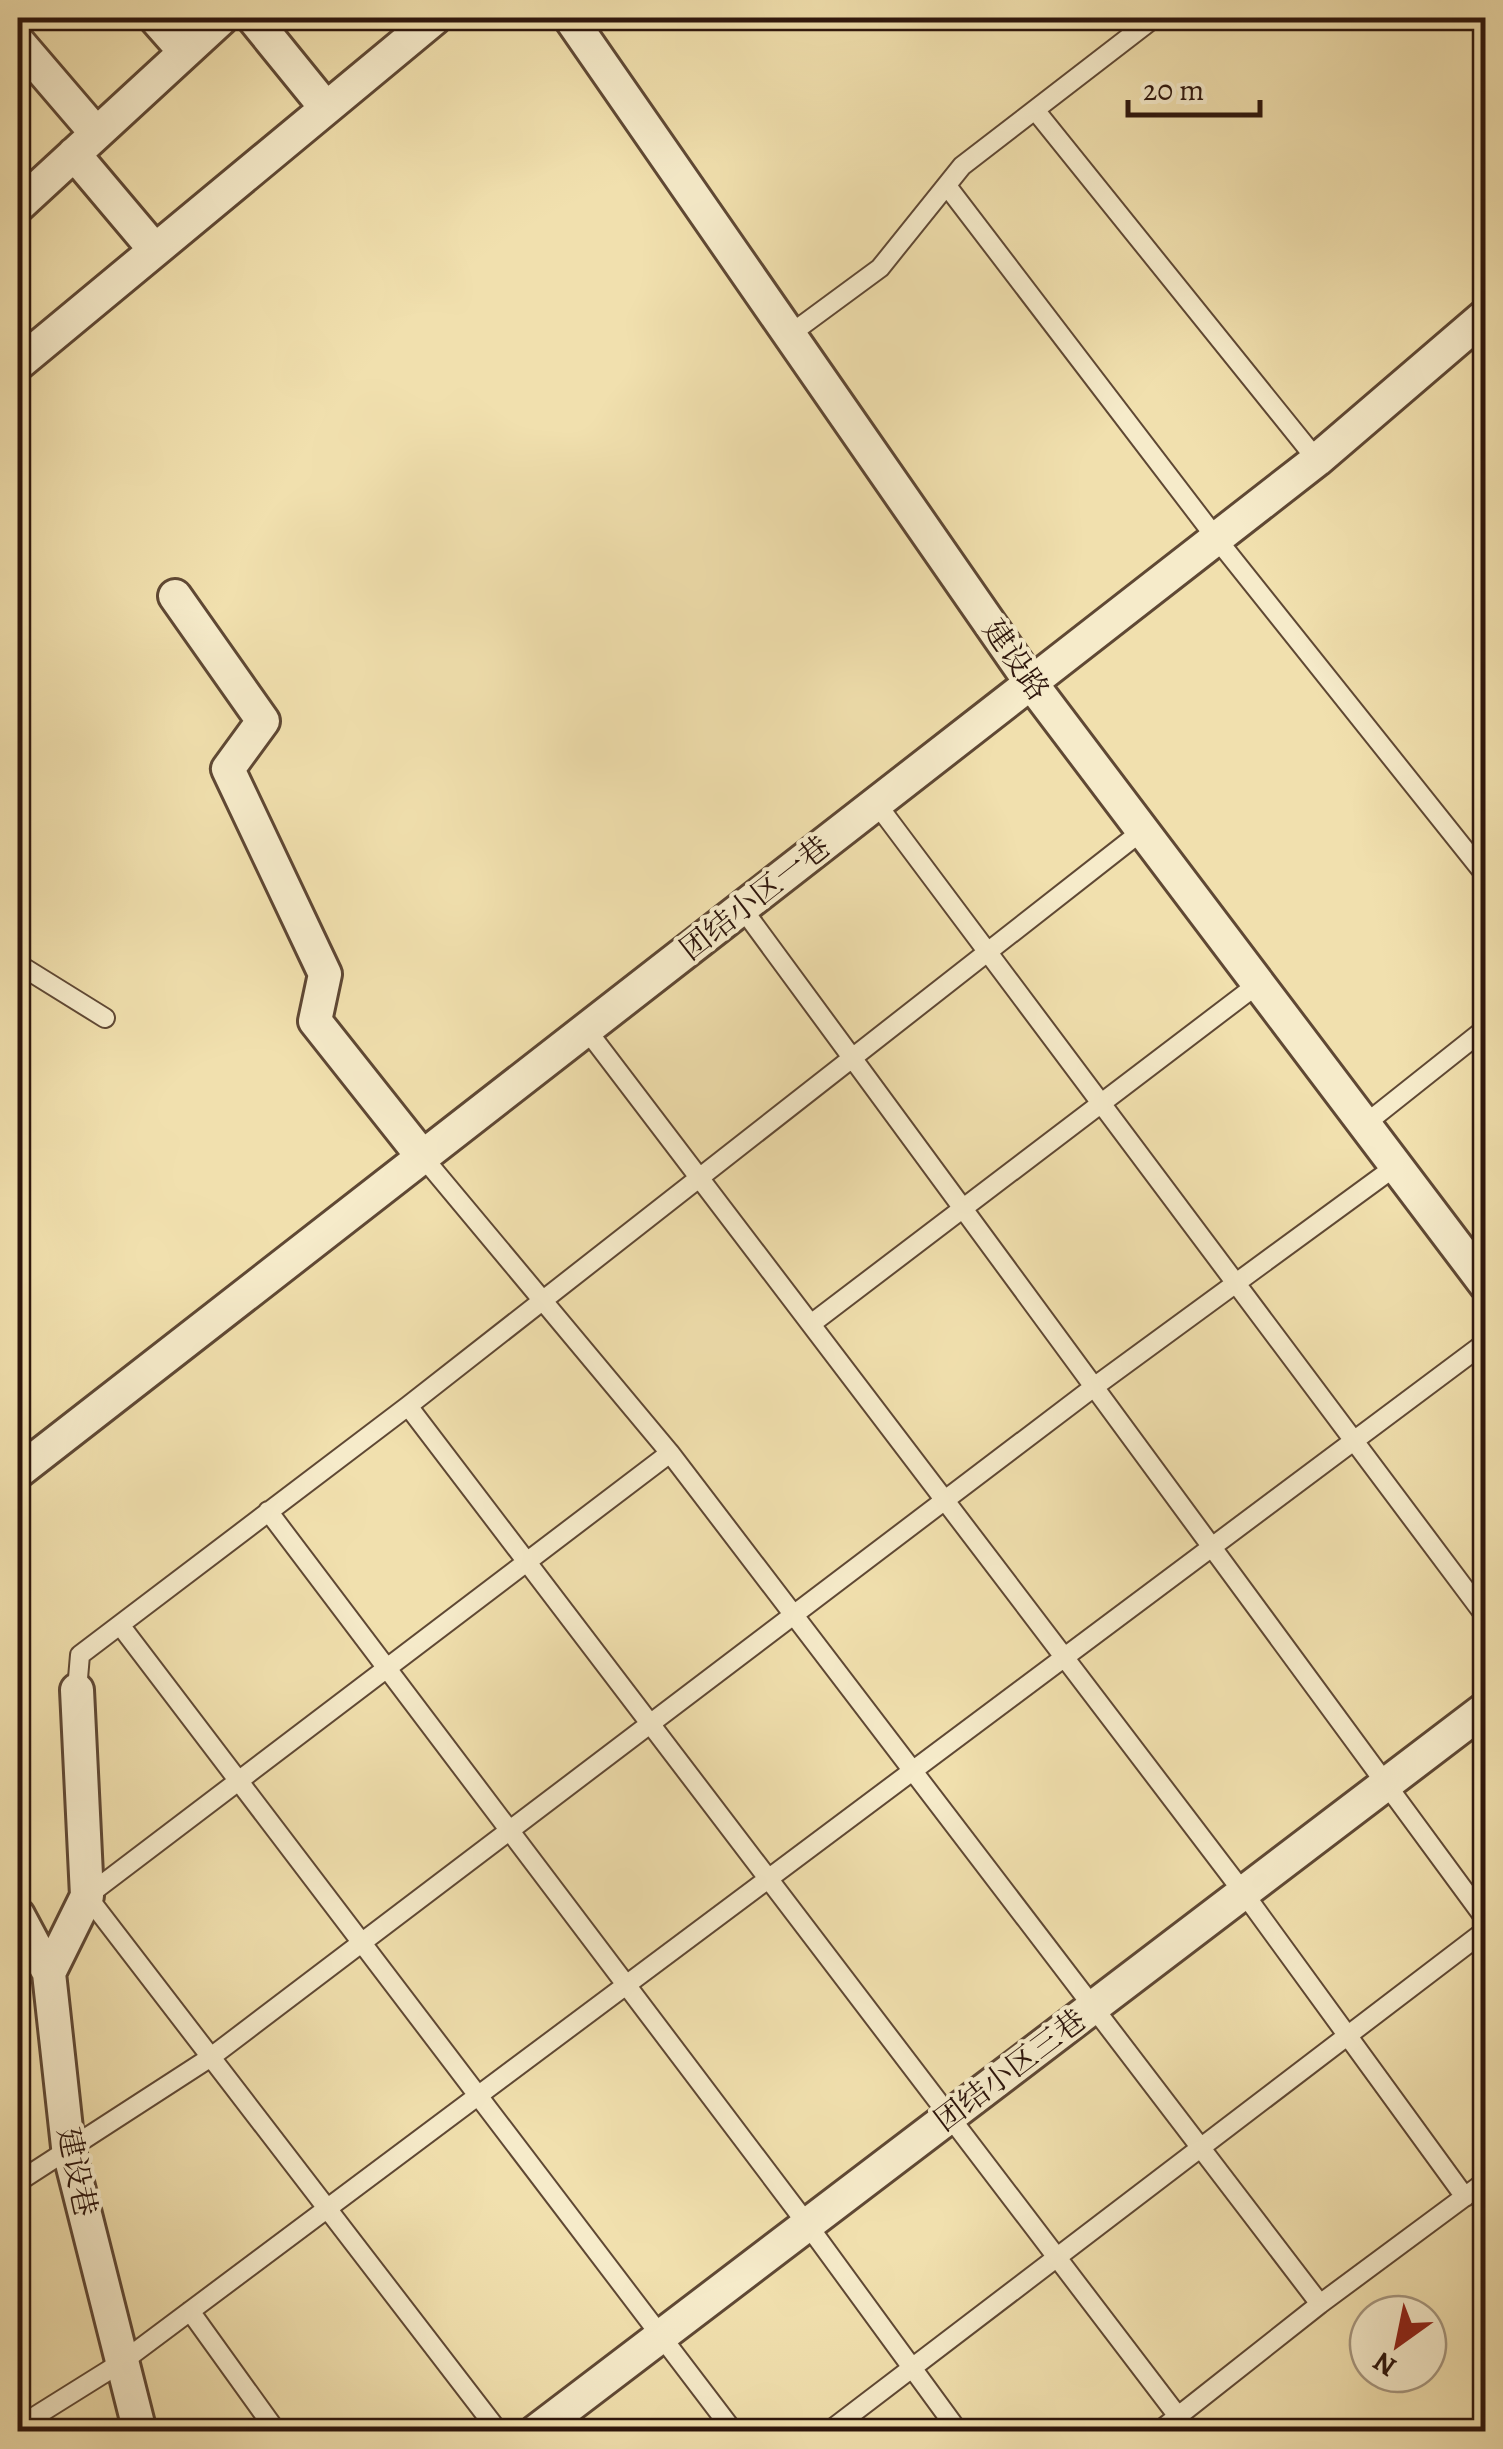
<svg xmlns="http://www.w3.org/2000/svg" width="1503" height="2449" font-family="Alegreya,'Noto Serif SC',serif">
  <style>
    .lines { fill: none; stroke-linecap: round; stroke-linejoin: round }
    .service-casing { stroke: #5f4834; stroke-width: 22 }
    .minor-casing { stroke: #5f4834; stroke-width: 38 }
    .service { stroke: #f6ebca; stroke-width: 18 }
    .minor { stroke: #f6ebca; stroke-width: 32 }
    .labels { text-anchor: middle; stroke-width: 8; stroke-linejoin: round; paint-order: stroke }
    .street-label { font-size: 30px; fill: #2e160c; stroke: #f6ebca }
  </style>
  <rect width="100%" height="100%" fill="#f1e0ae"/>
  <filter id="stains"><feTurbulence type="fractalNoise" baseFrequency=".002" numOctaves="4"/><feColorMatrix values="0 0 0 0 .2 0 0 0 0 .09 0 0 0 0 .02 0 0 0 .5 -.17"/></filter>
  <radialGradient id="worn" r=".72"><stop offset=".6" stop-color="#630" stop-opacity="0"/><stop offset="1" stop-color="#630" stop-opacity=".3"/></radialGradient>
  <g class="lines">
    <g class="service-casing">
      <path id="service" d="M1035,110L1317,460
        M947,186L1216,538L1486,876
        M789,335L880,268L962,166L1154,18
        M876,803L1486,1617
        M742,908L1486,1920
        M18,964L105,1018
        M586,1029L1243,1892L1465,2197
        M1363,1123L1374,1117L1486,1028
        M422,1156L670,1453L1320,2304
        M811,1324L1258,984
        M408,1406L1190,2432
        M268,1511L807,2224L959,2432
        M120,1625L734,2432
        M77,1690L80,1655L408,1406L1142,831
        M18,2182L211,2057L1094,1387L1396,1166
        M190,2311L277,2432
        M18,2427L122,2362L1486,1342
        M499,2432L87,1896L670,1453
        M828,2432L1486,1930
        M1158,2432L1320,2304L1486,2181"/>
    </g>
    <g class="minor-casing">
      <path id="minor" d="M155,18L185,52
        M253,18L326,108
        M570,18L1031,683L1486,1285
        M18,42L96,133
        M74,154L155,250
        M18,206L222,18
        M18,364L435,18
        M175,596L263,721L228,769L325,974L315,1021L422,1156
        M18,1472L1317,460L1486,315
        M18,1915L49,1973L68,2147L140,2432
        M49,1973L87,1896L77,1690
        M535,2432L1486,1708"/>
    </g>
    <use href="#service" class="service"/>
    <use href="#minor" class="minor"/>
  </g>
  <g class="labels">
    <g class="street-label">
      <text transform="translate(1016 660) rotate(55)" y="10">建设路</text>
      <text transform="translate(755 898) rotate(-38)" y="10">团结小区一巷</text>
      <text transform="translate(1010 2070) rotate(-37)" y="10">团结小区三巷</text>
      <text transform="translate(77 2172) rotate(78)" y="10">建设巷</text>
    </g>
  </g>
  <rect width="1503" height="2449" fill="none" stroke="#f1e0ae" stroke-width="60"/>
  <rect x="20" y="20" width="1463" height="2409" fill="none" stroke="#2e160c" stroke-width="5"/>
  <rect x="30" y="30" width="1443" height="2389" fill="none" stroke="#2e160c" stroke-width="2.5"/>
  <g transform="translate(1398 2344) rotate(213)"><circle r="48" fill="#f6ebca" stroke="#a6967e" stroke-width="2.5"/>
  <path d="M0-8L18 38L0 25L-18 38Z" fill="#8f2418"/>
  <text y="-15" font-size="28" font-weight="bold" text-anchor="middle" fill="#2e160c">N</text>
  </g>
  <path d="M1128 100v15h132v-15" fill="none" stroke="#2e160c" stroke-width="5"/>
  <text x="1143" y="100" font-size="30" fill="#2e160c" stroke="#f6ebca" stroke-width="8" paint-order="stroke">20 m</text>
  <rect width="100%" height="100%" filter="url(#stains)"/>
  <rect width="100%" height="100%" fill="url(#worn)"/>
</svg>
